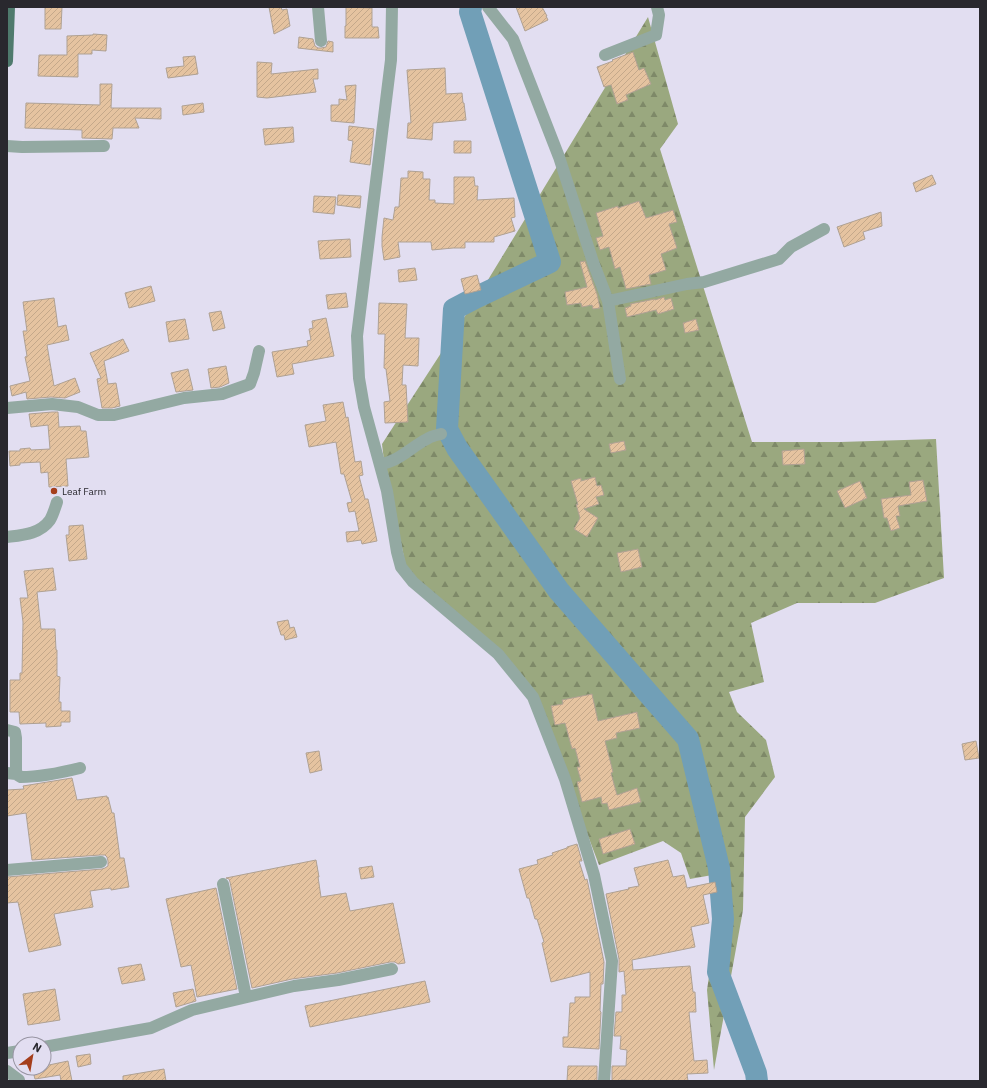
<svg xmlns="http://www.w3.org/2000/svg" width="987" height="1088" font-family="'IBM Plex Sans',sans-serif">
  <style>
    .forest { fill: url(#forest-firs) }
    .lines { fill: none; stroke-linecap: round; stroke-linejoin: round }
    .river { stroke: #719fb7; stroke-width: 22 }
    .building { fill: url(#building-hatch); stroke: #afa193 }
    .minor { stroke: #93a9a2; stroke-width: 12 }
    .major { stroke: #4f7a6d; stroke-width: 12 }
    .poi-dot { fill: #a53e1c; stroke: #e2def1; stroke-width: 1.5 }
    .labels { text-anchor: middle; stroke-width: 4; stroke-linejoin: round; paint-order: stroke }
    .poi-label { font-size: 10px; fill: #29282e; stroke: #e2def1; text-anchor: start }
  </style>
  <defs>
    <pattern id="forest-firs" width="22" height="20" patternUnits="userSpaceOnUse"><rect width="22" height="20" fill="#9aa87f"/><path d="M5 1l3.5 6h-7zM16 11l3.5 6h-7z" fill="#7e8968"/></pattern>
    <pattern id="building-hatch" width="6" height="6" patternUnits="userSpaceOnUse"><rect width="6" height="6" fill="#e5c3a0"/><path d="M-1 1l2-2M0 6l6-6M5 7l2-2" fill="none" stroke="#c4a88a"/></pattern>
  </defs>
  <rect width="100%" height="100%" fill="#e2def1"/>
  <path class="forest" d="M648,17L678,124L660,149L752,442H840L936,439L944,578L875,603H797L751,623L764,682L729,692L737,712L766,740L775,777L745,817L743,910L714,1070L707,990L721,895L718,874L690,879L681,853L663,841L599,865L535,695L414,579L406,567L384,461L382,444L480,293Z"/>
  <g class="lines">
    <path class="river" d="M471,7L470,12L550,262L477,297L454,309L447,429L457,448L559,591L688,739L719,868L723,919L718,972L756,1073L757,1081"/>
  </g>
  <path class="building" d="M45,7H62L61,29H45Z
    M269,7H281L282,10L287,9L290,26L274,34Z
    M346,7L372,8V27H378L379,38H345V26H346Z
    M516,7H542L547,16H546L548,20L525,31Z
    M93,34L107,35L106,51L92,50V54H78V77L38,76L39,55H67V36L93,35Z
    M299,37L313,39L315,46L318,48H321L326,47L328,41L333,42V52L298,48Z
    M633,52L639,70L644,68L651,84L626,95L628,100L617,104L611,85L604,87L597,67L613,61L612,60Z
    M195,56L198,74L168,78L166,68L184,66L183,57Z
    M257,62L272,63L271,74L318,69V79H313L316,92L267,98L257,97Z
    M445,68L446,94L462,93L463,103H464L466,120L433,123L432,140L407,138L408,123H411L407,70Z
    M100,84H112L111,108H161V119L135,118L139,128H113L112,139L82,138V130L25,128L26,103L100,105Z
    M356,85L354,123L331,121V105H339V99L347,100L345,86Z
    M203,103L204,112L183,115L182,106Z
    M349,126L374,129L370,165L350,162L353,141L348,140Z
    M293,127L294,142L265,145L263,129Z
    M454,141H471V153H454Z
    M408,171L423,172V179H430L429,200H435V203L454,204V177H474L475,186H478L477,200L514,198L515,217L511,218L515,231L494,237V242H465V248H453L432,250L431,242H398L400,257L384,260L382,246V237L384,218L393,220L395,207H399L401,178H408Z
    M932,175L936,184L916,192L913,183Z
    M338,195L361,196L360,208L337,205Z
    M314,196L336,197L334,214L313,212Z
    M639,201L646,218L673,210L677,222L669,224L677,248L661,254L666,270L649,275L651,284L626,289L620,267L615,269L609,247L600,250L596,238L603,236L596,213L618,206V208Z
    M881,212L882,226L863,232L865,239L844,247L837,227Z
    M350,239L351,257L320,259L318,241Z
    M585,261L597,294L600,308L593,309L592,305L582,307L581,303L567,305L565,292L587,287L580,262Z
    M415,268L417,280L399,282L398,270Z
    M477,275L481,290L465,294L461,279Z
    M151,286L155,301L129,308L125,293Z
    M346,293L348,307L328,309L326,295Z
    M664,297L665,300L671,298L674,309L658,314L656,310L627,317L625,308L631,306L630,304L655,299V300Z
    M54,298L58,327L66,325L69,340L47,345L54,386L75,378L80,392L65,398L51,397L27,399L26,392L12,396L10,386L30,381L25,357L27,356L23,331H27L23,302Z
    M379,303L407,304L405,338H419L418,366L403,365L402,385H406L408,422L385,423L384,402L390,401L386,369L384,368L385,334H378Z
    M221,311L225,328L213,331L209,313Z
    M326,318L334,356L292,364L294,374L277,377L272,352L308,346L307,341L311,340L309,329L313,328L312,321Z
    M185,319L189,339L169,342L166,322Z
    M696,319L699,330L685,333L683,323Z
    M123,339L129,351L104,361L108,384L116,383L120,406L112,408H102L97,379L101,378L90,353Z
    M226,366L229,383L220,387L211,388L208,369Z
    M188,369L193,390L176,392L171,373Z
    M343,402L346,418L348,417L355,462L361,461L363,475L359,476L365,499H368L377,541L362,544L361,540L347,542L346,532L359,531L355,511L349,512L347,503L352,502L344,474H341L336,442L309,447L305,425L326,421L323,405Z
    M52,412H58L59,427L80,426L81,431H86L89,457L66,459L68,486L49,487L48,472L41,473L40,462L20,463V465L10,466L9,451H20V449L30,448L31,450L50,449L48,425L31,427L29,414Z
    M624,441L626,450L611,453L609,444Z
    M804,449L805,464L783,465L782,451Z
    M595,477L597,486L601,485L604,495L596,497L599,504L584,509L598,518L587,537L574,529L580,518L576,504L578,505L571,481L581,478V481Z
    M923,480L927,501L898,506L900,516H896L900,528L891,531L887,518H884L881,499L911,495L909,482Z
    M860,481L867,498L845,508L837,491Z
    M83,525L87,559L69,561L66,535H69V526Z
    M638,549L642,567L621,572L617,553Z
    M53,568L56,590L37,592L41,629H55L56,650H57V676L60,677L59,702H61V711H70V722H61V726L46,727V723L20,724L19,712H10V680H20V673H22L23,622L20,598H28L24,571Z
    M288,620L290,628L294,627L297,637L285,640L284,635H281L277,622Z
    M592,694L598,721L637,712L640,728L616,733L617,738L605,741L613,772L611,773L617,795L637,788L641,802L609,810L607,803L602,804L601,797L582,802L577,782L581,781L577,767H580L575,748L572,749L565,723L555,725L551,706L563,704L562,700Z
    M976,741L979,758L965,760L962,744Z
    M319,751L322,770L310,773L306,753Z
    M72,778L77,800L107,796V798L108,797L112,813H114L120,858H124L129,887L111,890V888L90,891L93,907L54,914L61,945L29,952L18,902L7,903V877L102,869L105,868L108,866V861L107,857L105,855H100L32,860L26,813L7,816V790L24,789L23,786Z
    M630,829L635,844L603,854L599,839Z
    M577,844L582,861H579L585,880L587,879L604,962L603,984H601L600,1011L601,1012L599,1049L563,1047V1037H568L570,1003H575V997H590V972L551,982L542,943L544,942L537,919H535L529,898H527L519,869L538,864L537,860L553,855L552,853L567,848V847Z
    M316,860L319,877H318L321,897L346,893L350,911L393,903L405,963L398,964L395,962H390L337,973L292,979L252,988L230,882L229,879L226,878Z
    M668,860L673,877L684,875L687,888L715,882L717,892L703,895L709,923L691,927L695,947L632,960L633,970L690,966L693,992H695L696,1012H689L694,1061L707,1060L708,1073L687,1074L688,1081H642L621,1080V1081H612V1066H626L627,1050L620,1049L621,1036H614L616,1012H622V995H626L624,971L619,972V959L606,894L629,889L628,888L639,886L634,868Z
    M372,866L374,877L361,879L359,868Z
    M216,888L237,989L197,997L191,965L181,967L166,899Z
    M141,964L145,980L122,984L118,968Z
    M425,981L430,1002L310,1027L305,1006Z
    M55,989L60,1020L28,1025L23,994Z
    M193,989L196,1001L176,1007L173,993Z
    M90,1054L91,1064L78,1067L76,1056Z
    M68,1061L72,1081H61L60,1075L35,1079L32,1068H44V1066Z
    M568,1066H597V1081H567Z
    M164,1069L166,1081H123V1076Z"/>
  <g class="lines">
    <path class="minor" d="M318,7L321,41
      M392,7L391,60L357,336L359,378L364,407L387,491L397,552L401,567L413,582L498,654L533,697L565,779L594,875L612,961L604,1081
      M488,7L513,39L559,157L593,262L608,301L620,379
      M605,55L656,35L659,15L657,7
      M7,146L22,147L104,146
      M608,301L687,284L704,282L779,259L791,247L824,229
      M7,408L52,404L78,407L98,415H114L184,398L222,394L250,384L254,373L259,351
      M380,464C398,462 411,447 427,439C431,436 437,435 441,434
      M7,537C23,535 40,534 50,520C53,515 55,508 57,502
      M7,730L15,732L16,738V774
      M7,773L16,774L21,777C41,777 60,773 80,768
      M7,870L101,862
      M223,884L246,997
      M44,1047L151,1028L192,1010L294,986L338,980L392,969
      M7,1053L20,1051
      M7,1071L19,1080"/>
    <path class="major" d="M7,61L9,7"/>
  </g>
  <circle class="poi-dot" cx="54" cy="491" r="4"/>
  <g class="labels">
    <g class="poi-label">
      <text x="62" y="495">Leaf Farm</text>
    </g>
  </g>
  <rect width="987" height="1088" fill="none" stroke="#29282e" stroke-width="16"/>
  <g transform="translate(32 1056) rotate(31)"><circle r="19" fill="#e2def1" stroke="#9895a3"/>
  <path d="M0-3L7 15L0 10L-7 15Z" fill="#a53e1c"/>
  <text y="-6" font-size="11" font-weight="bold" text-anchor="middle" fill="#29282e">N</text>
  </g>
</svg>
